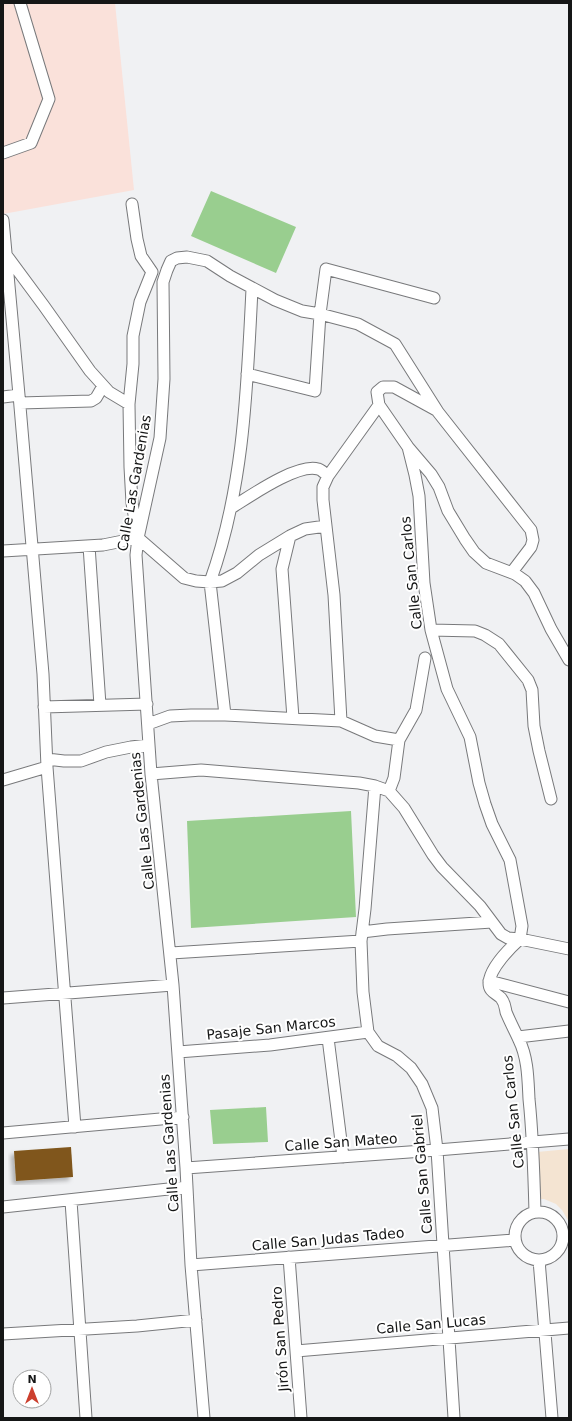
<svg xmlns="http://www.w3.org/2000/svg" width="572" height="1421" font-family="'DejaVu Sans',sans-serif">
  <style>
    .industrial { fill: #fae1da }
    .medical { fill: #f4e4d2 }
    .green { fill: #99ce8f }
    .building { fill: #80571a; filter: url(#shadow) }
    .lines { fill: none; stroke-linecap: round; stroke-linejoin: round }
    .minor-casing { stroke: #78797b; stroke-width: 13 }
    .minor { stroke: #fff; stroke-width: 11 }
    .labels { text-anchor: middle; stroke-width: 4; stroke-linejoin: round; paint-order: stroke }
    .street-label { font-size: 14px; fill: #151616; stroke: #fff }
  </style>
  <defs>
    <filter id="shadow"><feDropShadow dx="-3.5" dy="3.5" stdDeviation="2" flood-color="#0004"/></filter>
  </defs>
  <rect width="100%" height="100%" fill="#f0f1f3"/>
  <path class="industrial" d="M3,3H115L134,190L3,214Z"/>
  <path class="medical" d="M569,1149V1222L562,1210L556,1204L544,1199H539L537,1152Z"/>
  <path class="green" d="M211,191L296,227L276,273L191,236Z
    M351,811L356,917L191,928L187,821Z
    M266,1107L268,1142L213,1144L210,1110Z"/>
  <path class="building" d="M71,1147L73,1177L16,1181L14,1151Z"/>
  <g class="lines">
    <g class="minor-casing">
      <path id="minor" d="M3,153L31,143L49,99L20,3
        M132,204L137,239L141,256L152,272
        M3,220L19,395L43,674L47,767L75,1127
        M7,256L44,306L90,371L109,392L129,404
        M247,374L315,391L320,314L326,269L434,298
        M3,397L19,395
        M20,403L91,401L96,398L103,386
        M436,410L394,387H383L377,392L379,405L408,447L431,474L439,487L448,511L465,539L474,552L486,563L515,574L525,581L534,593L551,629L569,660
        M408,447L415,475L419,496L424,583L431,630L447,689L470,737L479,783L485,804L492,824L510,860L522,926L520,939C510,948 490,968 489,983C489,992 496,993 501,998C505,1003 505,1007 506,1012C510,1022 515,1031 519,1040C528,1058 528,1080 529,1099C533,1137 534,1174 535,1212
        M231,508C249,497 297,463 318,469C321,469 325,474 328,476
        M137,532L132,503L130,467L129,404L133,364V336L140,302L152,272
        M290,536L282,569L293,718
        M89,546L100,705
        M3,551L103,545L138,538L184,578L196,581L210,582L222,581L237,573L259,555L290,536L305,529L326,526
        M431,630L475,631L485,635L499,644L528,680L532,690L534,726L539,751L551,799
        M44,707L147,704
        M225,715L210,582C244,488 247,388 252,289
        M341,721L334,595L323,500V487L328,476L379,405
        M148,724L170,716L191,715H225L341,721L375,736L399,740
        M47,759L64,761H81L106,752L131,747L149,745
        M151,774L201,770L359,783L375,786L389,791L404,808L433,855L442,867L480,906L501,934L508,938L520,939L569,949
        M3,780L47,767
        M375,786L365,909L361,941L363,992L368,1032L378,1046L397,1056L411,1068L422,1084L432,1108L437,1150L454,1418
        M389,791L394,778L399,740L416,710L425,658
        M362,932L387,929L492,922
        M171,953L361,941
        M489,981L569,1002
        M3,998L173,985
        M518,1037L569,1031
        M328,1038L343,1157
        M178,1052L270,1045L368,1032
        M3,1133L183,1117
        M186,1168L437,1150L569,1139
        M71,1201L86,1418
        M3,1207L187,1187
        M515 1236a24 24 0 1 1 48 0a24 24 0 1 1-48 0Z
        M289,1257L301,1418
        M539,1260L552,1418
        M191,1265L515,1240
        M3,1334L137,1326L196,1320
        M296,1351L569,1328
        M204,1418L191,1265L186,1168L173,985L151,774L136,555L138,538L160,438L164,379L163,282L167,270L171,261L177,258L187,257L207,261L230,276L275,300L302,311L320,314L358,324L395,344L438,412L531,530L533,540L531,547L512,572"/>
    </g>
    <use href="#minor" class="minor"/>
  </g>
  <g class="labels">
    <g class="street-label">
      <text transform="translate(134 483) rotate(-80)" y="5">Calle Las Gardenias</text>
      <text transform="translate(411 573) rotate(-96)" y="5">Calle San Carlos</text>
      <text transform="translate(142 821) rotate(-96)" y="5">Calle Las Gardenias</text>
      <text transform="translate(271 1028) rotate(-6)" y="5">Pasaje San Marcos</text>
      <text transform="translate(513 1112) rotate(-96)" y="5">Calle San Carlos</text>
      <text transform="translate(341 1142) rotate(-4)" y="5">Calle San Mateo</text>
      <text transform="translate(169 1143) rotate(-94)" y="5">Calle Las Gardenias</text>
      <text transform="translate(422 1174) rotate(-95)" y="5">Calle San Gabriel</text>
      <text transform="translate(328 1239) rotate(-5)" y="5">Calle San Judas Tadeo</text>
      <text transform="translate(431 1324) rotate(-5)" y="5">Calle San Lucas</text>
      <text transform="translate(280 1339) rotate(-94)" y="5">Jirón San Pedro</text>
    </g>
  </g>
  <rect width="572" height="1421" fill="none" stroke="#151616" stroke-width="8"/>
  <g transform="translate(32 1389)"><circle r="19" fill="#ffffff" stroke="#a1a2a2"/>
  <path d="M0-3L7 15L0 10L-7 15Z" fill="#cc3f2e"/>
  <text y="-6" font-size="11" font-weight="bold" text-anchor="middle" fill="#151616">N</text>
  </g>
</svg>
